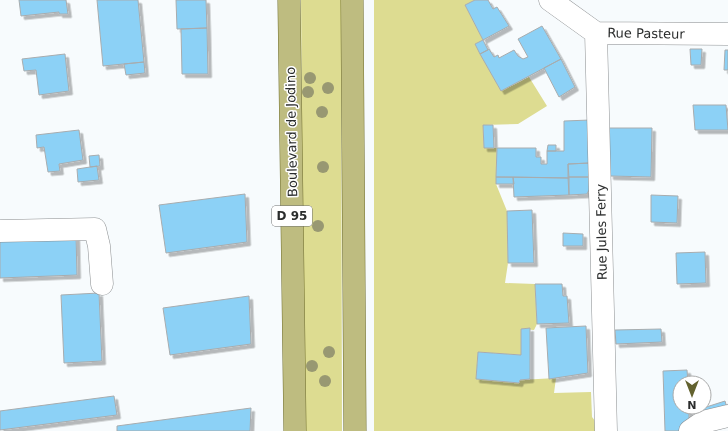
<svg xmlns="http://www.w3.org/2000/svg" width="728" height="431" font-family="'DejaVu Sans',sans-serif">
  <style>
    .green { fill: #dddc91 }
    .building { fill: #8cd1f6; stroke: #a8acae; filter: url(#shadow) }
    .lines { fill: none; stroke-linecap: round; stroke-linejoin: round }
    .minor-casing { stroke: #8c8f91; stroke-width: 23 }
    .major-casing { stroke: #6f6d2c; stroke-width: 23 }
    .minor { stroke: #fff; stroke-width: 22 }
    .major { stroke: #bebc80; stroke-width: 22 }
    .tree { fill: #989872 }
    .labels { text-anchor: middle; stroke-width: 3; stroke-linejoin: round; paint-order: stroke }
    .shield { fill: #fff; stroke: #6b6c6c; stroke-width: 1 }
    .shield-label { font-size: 12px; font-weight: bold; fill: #2b2d2d }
    .street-label { font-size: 13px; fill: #2b2d2d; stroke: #fff }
  </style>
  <defs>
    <filter id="shadow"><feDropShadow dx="3.5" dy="3.5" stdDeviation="0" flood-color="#0004"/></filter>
  </defs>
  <rect width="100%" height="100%" fill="#f7fbfd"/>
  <path class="green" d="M301,0H341L342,431H304Z
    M374,0H475L465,5L483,40L475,44L501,91L529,77L547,106L518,124L483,125L484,148H497L496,184L507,211L508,263L505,283L535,284L537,324L534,330L521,329V355L478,352L476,379L519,383L520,380L556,378L554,393L591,392L592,417L596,422V431H374Z"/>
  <path class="building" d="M19,0H66L68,14H59V12L21,16Z
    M97,0H138L144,62L103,66Z
    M176,0H206L207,28L177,29Z
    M475,0H488L493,9L497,7L509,26L483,40L465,5Z
    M542,26L561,59L501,91L480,54L489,49L494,57L498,55L499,58L514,50L518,56L523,59L528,57L518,39Z
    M207,28L208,74H182L181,29Z
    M483,40L488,50L480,54L475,44Z
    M690,49H702L701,65H691Z
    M725,50H728V70H724Z
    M65,54L69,91L39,95L36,70L24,71L22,59Z
    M561,59L575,87L559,97L544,68Z
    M144,62L145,73L126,75L124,64Z
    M693,105H726L728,130H695Z
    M590,120L591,163L568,164L569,178L496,177L497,148H536V157H541V164H547V151H564V121Z
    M483,125H493L494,148H484Z
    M608,128H652L651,177L610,176Z
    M79,130L83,160L59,164L60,171L48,172L44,147L37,148L36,135Z
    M548,145H556V151H547Z
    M99,155L100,166L90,167L89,156Z
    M589,163V177H568V164Z
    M97,166L99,180L78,182L77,169Z
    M496,177H513L514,184H496Z
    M513,177L569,178V195L514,197Z
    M568,177H592L593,188L589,190L587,194L569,195Z
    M245,194L247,242L166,253L159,205Z
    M651,195L678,196L677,223L651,222Z
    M532,210L534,263H508L507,211Z
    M563,233L583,234V246H563Z
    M76,235L77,275L0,278V238Z
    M705,252L706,283L677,284L676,253Z
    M535,284H562L563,296H567L569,323L537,324Z
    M99,293L102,361L64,363L61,295Z
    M249,296L251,344L170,355L163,308Z
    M586,326L588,373L549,379L546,328Z
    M530,328V379L520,380L519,383L476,379L478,352L521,355V329Z
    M661,329L662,342L616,344L615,330Z
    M687,370L688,383H680V407H689V428L685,431H665L663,371Z
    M114,396L117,415L0,430V411Z
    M725,401L728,411L702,418L700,409Z
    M251,408L250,431H117V426Z"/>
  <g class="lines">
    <g class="minor-casing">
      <path id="minor" d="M550,0L596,33L728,34
        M596,33L606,431
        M0,231L95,229L99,246L102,284
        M690,431L703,422L728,416"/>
    </g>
    <g class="major-casing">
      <path id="major" d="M289,0L295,431
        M352,0L355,431"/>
    </g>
    <use href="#minor" class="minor"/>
    <use href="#major" class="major"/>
  </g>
  <g class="tree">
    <circle cx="310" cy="78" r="6"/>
    <circle cx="328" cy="88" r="6"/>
    <circle cx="308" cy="92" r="6"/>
    <circle cx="322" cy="112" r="6"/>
    <circle cx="323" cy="167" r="6"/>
    <circle cx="318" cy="226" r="6"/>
    <circle cx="329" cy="352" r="6"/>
    <circle cx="312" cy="366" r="6"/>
    <circle cx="325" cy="381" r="6"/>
  </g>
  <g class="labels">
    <rect class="shield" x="272" y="206" width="40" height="20" rx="3"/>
    <g class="shield-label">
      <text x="292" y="220">D 95</text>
    </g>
    <g class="street-label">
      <text transform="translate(646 33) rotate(1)" y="5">Rue Pasteur</text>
      <text transform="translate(291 132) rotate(-91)" y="5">Boulevard de Jodino</text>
      <text transform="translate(601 232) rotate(-91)" y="5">Rue Jules Ferry</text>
    </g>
  </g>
  <g transform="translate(692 395) rotate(180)"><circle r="19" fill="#ffffff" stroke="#aaabab"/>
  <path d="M0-3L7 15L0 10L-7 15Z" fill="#63622f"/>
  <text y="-6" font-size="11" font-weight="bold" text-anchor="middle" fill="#2b2d2d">N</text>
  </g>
</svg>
